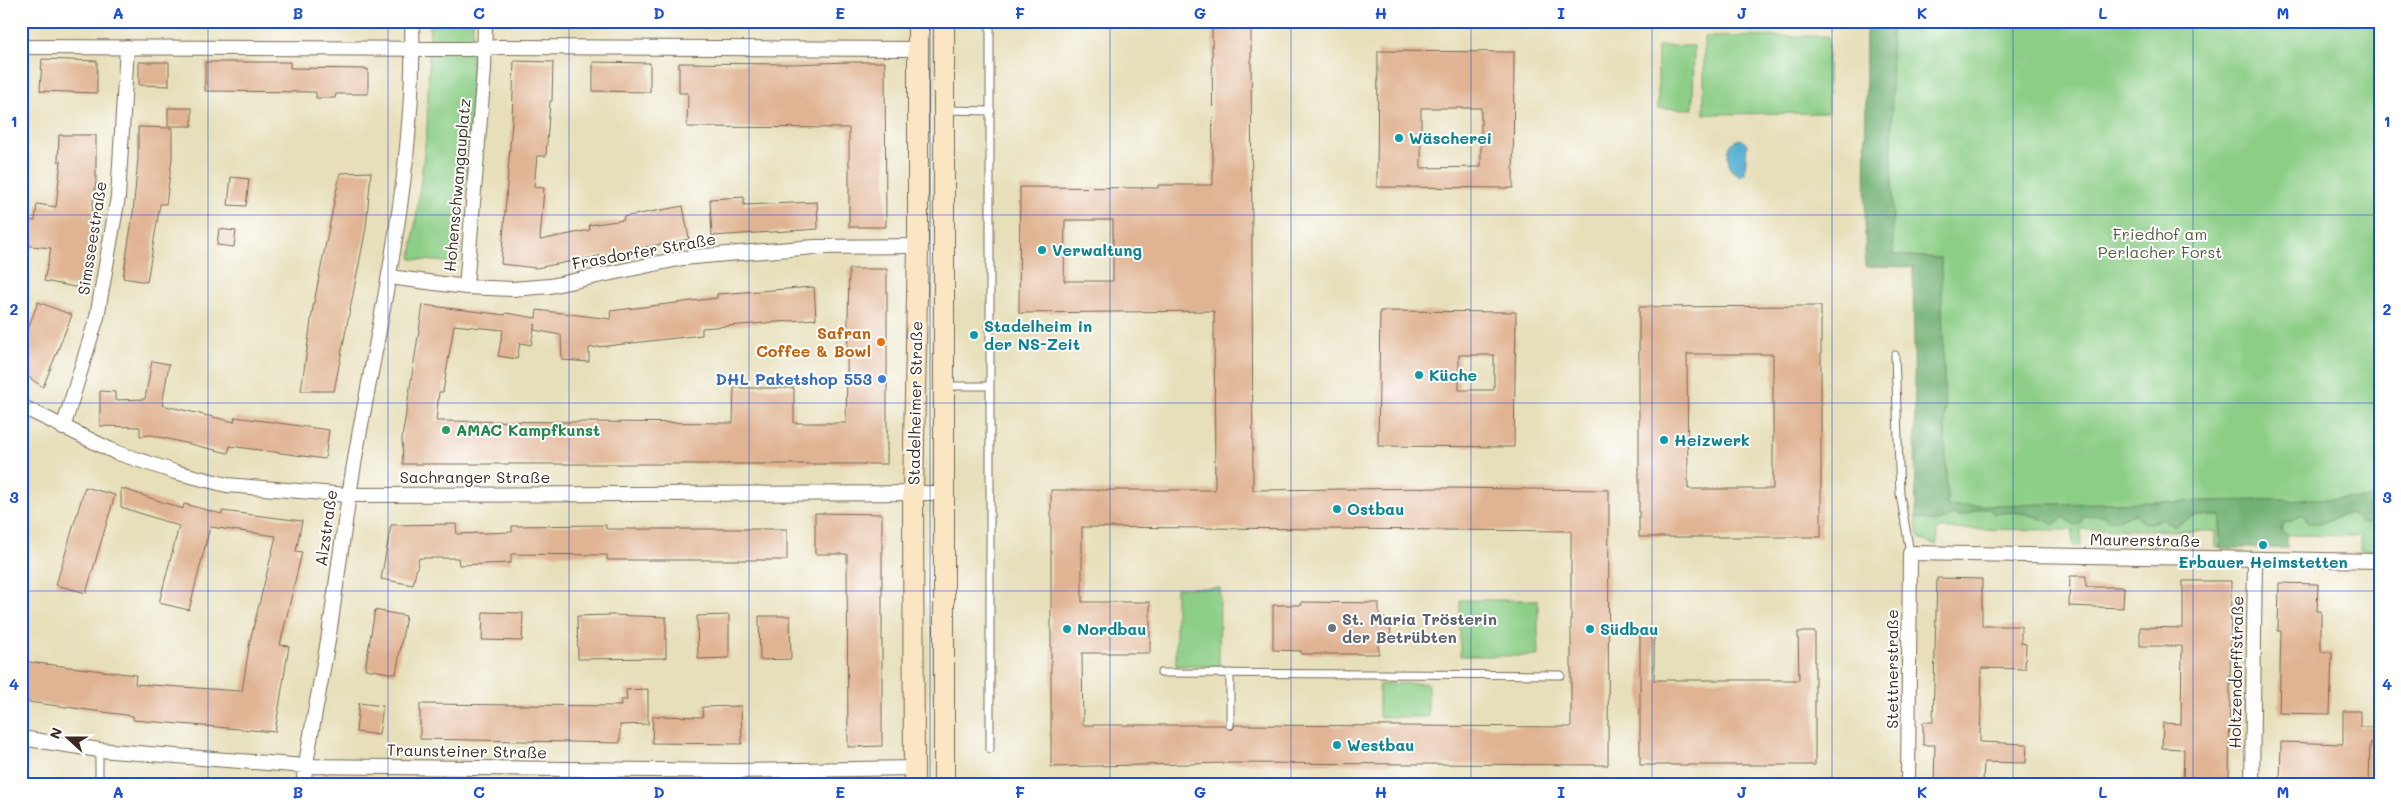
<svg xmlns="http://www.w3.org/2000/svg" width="2401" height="806" font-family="Mali,sans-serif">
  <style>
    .green { fill: #8cce86; stroke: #647c52 }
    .forest { fill: #71b173; stroke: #566e48 }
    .water { fill: #53afd1; stroke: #476c78 }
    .building { fill: #e0b392; fill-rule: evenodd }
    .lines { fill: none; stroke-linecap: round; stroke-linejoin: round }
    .lane-casing { stroke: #776955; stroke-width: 9 }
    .street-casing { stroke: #776955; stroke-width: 16 }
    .secondary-casing { stroke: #776955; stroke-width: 22 }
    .lane { stroke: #fff; stroke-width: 7 }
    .street { stroke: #fff; stroke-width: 14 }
    .secondary { stroke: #fbe6c4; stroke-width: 20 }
    .grid { fill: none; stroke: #1d4ed8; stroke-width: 1; stroke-opacity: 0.55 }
    .culture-dot { fill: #0f9aa8; stroke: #fff; stroke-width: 2 }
    .food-dot { fill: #e8710a; stroke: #fff; stroke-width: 2 }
    .shop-dot { fill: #3f7fe0; stroke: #fff; stroke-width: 2 }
    .leisure-dot { fill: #2e9e5b; stroke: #fff; stroke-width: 2 }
    .worship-dot { fill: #6b7280; stroke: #fff; stroke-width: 2 }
    .labels { text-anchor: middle; stroke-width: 4; stroke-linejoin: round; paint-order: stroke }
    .culture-label { font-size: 16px; font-weight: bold; fill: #0d838f; stroke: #fff; text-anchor: start }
    .street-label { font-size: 16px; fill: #3b2a1e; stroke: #fff }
    .park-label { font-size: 16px; fill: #535b3d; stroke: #fff }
    .food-label { font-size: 16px; font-weight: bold; fill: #c56008; stroke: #fff; text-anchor: end }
    .shop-label { font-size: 16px; font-weight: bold; fill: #366cbe; stroke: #fff; text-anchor: end }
    .leisure-label { font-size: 16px; font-weight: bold; fill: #27864d; stroke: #fff; text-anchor: start }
    .worship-label { font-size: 16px; font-weight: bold; fill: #5b616d; stroke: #fff; text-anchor: start }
    .neatline { fill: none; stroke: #1d4ed8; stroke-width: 2 }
    .grid-label { font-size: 16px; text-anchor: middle; font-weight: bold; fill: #1d4ed8 }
  </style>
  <rect width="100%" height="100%" fill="#fff"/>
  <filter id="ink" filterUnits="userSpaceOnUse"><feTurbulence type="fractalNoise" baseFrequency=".02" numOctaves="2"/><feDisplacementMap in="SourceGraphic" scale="10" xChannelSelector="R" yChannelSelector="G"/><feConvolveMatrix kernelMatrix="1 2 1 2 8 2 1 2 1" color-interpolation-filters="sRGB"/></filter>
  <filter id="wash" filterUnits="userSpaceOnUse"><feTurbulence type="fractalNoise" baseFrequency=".0096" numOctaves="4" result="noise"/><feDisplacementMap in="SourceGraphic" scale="20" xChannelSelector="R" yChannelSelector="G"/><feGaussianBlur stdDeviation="1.12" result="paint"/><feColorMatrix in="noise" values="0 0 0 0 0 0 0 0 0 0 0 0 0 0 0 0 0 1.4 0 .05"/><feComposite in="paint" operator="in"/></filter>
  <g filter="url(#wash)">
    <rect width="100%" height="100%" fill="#e7dfba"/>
    <path class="green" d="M430,21H473L471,115L458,263L411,259L427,129Z
      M1646,21H1829V24H1646Z
      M1891,21H2380V498L1947,506L1941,258L1893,256Z
      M1828,36V113L1704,114V37Z
      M1658,46H1694L1693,109L1658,108Z
      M1987,508L2015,511L2048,520L2065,517L2074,524C2086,515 2088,516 2103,515L2110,521L2135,514L2149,524L2156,523L2160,519L2175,526L2193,516H2222L2219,532L2220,548L2215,547V531L2081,529V546H2073V530L1937,529V545L1921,540L1917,534L1916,518L1935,521L1954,515L1958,517L1975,510Z
      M2349,513L2370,523L2375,517V550H2361V536L2287,535L2281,530L2283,523L2292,521L2300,515L2305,516L2309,523C2316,522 2322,523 2330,521C2337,518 2341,514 2349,513Z
      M1176,588H1220L1219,666H1176Z
      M1460,600H1538V656H1460Z
      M1428,683V717H1379V684Z"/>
    <path class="forest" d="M1866,21H1891L1893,255L1941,258L1947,506L2375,498V517L2370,523H2361C2344,504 2343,518 2325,522C2320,524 2314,522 2308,523L2305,516L2300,515L2292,521L2283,523L2281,530L2287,535V548H2220L2221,516H2193L2175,526L2160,519L2156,522L2143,523L2135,514L2110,521L2103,515L2083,516L2081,524L2074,525L2064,517L2053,525C2038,514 2014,510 1995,514L1987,508L1975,510L1963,516L1954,515L1939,522L1916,518L1913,267L1865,266Z"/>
    <path class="water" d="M1740,139L1747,144L1745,173L1740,176L1731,170C1727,160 1725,142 1740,139Z"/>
    <g id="blocks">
      <path class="building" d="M1212,27H1251L1253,490L1448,488L1609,490L1608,765L1230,763L1051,767V490H1215L1214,311L1019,313L1020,187L1158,188V185H1213ZM1065,220H1113V281H1064ZM1082,527L1571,531V727L1235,725L1233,729L1230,730L1225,725H1083L1082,653H1150V602H1082Z
        M1378,51L1514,52L1513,188L1377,187ZM1421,108H1481V167L1421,168Z
        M42,59L97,61V93L40,91Z
        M514,61L553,62L552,101H550L546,156H537L534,187L544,188L540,240L590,230L589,225L624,220L623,217L683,206L689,239L536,268L501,264L512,121Z
        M139,62H169V86L139,85Z
        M205,62H290V68L368,69V94H336L335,98H316V92L205,91Z
        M593,62L650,63V92L593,91Z
        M849,62H885L886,227H849V128L687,127L688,93H679V63L792,64Z
        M168,108H192V126H168Z
        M138,127L172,128V159L166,204H160L147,282L123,278L133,213L138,159Z
        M59,135H96V182L92,211L98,212L96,232H91L80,288L44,281L51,248L21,245V219L35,221L37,204L56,207L61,161H58Z
        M371,172L366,228L334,391H301L313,307L340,173Z
        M231,177L249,179L246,206L228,205Z
        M744,197V205L817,202L818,229L712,236L710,199Z
        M219,229L236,231L234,247L217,245Z
        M849,269H887V464H403L402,438L423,305L505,315L506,313L536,318L537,310L611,319L610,311L717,298V294L814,287L816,319L702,328V335L589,348V362L562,360L561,335L534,330L535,324L531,345L520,343L517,359L498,356L503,330L454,325L443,392H439L436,421L733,423L734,388H794V423H846Z
        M38,302L72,315L43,387L21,372V331L26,334Z
        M1821,306V537H1639V307ZM1687,354H1773V489H1688Z
        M1380,311L1516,312L1514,447L1378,446ZM1459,355H1494V390H1459Z
        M152,361L169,364L162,405L234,422L235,417L329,430L325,459L230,446L228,453L151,435L140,436V427L100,426V391L115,392V400L145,399Z
        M85,487L115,495L86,593L56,585Z
        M121,488L183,509L184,504L222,514V511L302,521L296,551L302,552L280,645L289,646L275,732L133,720V716L21,701V661L136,675L135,684L242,691L250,641L276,536L210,527L189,610L159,603L179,526L121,507Z
        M815,513L882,514V746L848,747L847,554H815Z
        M456,524L457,534L512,532V526L606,525V529H787V560H607V555L511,554V563L459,565L458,558H419L413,585L381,579L391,525Z
        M2070,576H2086V587H2124L2123,608L2069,606Z
        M1937,578L1982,579V626H2021V643L2026,644L2025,669L1982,668L1980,742L2027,744L2026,763L1984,762L1983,785H1934L1935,745H1923V722H1933Z
        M2183,581H2231L2229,785H2183L2184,749L2162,748L2163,723L2181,724L2182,646H2140V627L2183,628Z
        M2279,583L2318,584L2317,611H2321V652H2332L2330,714L2279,713L2281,631H2278Z
        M1301,602L1379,603V614L1388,621L1391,632L1387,639L1378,644L1379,654H1301V651L1273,650V605H1302Z
        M375,610L406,616L396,674L365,669Z
        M483,612L523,613L522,641L482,640Z
        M611,615L666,617V658L578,659L577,616Z
        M729,615V658L698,659L697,616Z
        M759,616H790L791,659L760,660Z
        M1798,632H1815V765H1640V633H1654V680H1799Z
        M648,689V724L620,725V743L420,739V704L621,706V700H627L626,690Z
        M359,703L383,706L379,735L356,732Z
        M741,706L742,744L652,743L653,716L703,717L702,707Z
        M2343,711H2360V727H2376V744H2370L2369,785L2280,784L2281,742L2343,744Z"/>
    </g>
  </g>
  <g filter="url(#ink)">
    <use href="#blocks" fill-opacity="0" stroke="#776955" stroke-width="1"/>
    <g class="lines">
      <g class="lane-casing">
        <path id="lane" d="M947,110L991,111
          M1895,355L1900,494L1910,553
          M946,386H990
          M1161,673L1561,675
          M1230,673V725
          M990,749V21
          M99,750V785"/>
      </g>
      <g class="street-casing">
        <path id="street" d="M21,47L468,49L500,47L918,49
          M389,277L466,287L484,70L485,21
          M466,287L512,289L550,286L683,258L727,254L815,247L918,246
          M21,406L115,452L175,472L227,485L347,495L944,493
          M63,428L97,317L118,197L127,47
          M21,738L99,750L305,766L735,771L914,768
          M303,785C310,732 322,680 330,628C340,560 348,492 361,425C386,292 416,157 412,21
          M735,785V771
          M1908,785L1910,553L2380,561
          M2252,785L2255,559"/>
      </g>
      <g class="secondary-casing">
        <path id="secondary" d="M944,21V785
          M914,785L913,493L918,246V21"/>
      </g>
      <use href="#lane" class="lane"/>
      <use href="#street" class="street"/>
      <use href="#secondary" class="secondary"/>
    </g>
  </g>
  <path class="grid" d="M208,21V785M388,21V785M569,21V785M749,21V785M930,21V785M1110,21V785M1291,21V785M1471,21V785M1652,21V785M1832,21V785M2013,21V785M2193,21V785M21,215H2380M21,403H2380M21,591H2380"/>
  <g class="culture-dot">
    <circle cx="1399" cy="138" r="5"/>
    <circle cx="1042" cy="250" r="5"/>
    <circle cx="974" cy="335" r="5"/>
    <circle cx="1419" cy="375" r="5"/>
    <circle cx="1664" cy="440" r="5"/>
    <circle cx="1337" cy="509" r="5"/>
    <circle cx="2263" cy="545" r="5"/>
    <circle cx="1067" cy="629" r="5"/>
    <circle cx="1590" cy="629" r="5"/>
    <circle cx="1337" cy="745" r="5"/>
  </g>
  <circle class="food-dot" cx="881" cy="342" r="5"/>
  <circle class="shop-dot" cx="882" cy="379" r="5"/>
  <circle class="leisure-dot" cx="446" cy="430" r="5"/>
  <circle class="worship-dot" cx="1332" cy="628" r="5"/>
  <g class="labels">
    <g class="culture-label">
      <text x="1409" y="144">Wäscherei</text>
      <text x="1052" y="256">Verwaltung</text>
      <text x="984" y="332">Stadelheim in<tspan x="984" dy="18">der NS-Zeit</tspan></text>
      <text x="1429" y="381">Küche</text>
      <text x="1674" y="446">Heizwerk</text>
      <text x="1347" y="515">Ostbau</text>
      <text x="2263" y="568" text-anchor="middle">Erbauer Heimstetten</text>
      <text x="1077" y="635">Nordbau</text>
      <text x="1600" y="635">Südbau</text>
      <text x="1347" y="751">Westbau</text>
    </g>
    <g class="street-label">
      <text transform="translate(457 185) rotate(-85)" y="6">Hohenschwangauplatz</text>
      <text transform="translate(92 238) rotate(-81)" y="6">Simsseestraße</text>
      <text transform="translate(644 251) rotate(-10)" y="6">Frasdorfer Straße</text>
      <text transform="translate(915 403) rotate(-89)" y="6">Stadelheimer Straße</text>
      <text x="475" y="483">Sachranger Straße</text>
      <text transform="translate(326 528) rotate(-82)" y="6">Alzstraße</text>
      <text transform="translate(2145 540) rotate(1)" y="6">Maurerstraße</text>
      <text transform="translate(1892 669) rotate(-90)" y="6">Stettnerstraße</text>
      <text transform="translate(2236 672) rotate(-89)" y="6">Holtzendorffstraße</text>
      <text transform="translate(467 751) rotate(1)" y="6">Traunsteiner Straße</text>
    </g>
    <g class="park-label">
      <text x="2160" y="240">Friedhof am<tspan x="2160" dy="18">Perlacher Forst</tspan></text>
    </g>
    <g class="food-label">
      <text x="871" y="339">Safran<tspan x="871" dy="18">Coffee &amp; Bowl</tspan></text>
    </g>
    <g class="shop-label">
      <text x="872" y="385">DHL Paketshop 553</text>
    </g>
    <g class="leisure-label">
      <text x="456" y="436">AMAC Kampfkunst</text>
    </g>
    <g class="worship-label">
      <text x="1342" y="625">St. Maria Trösterin<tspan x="1342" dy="18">der Betrübten</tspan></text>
    </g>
  </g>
  <rect width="2401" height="806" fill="none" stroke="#fff" stroke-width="55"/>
  <g transform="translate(68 738) rotate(291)" stroke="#ffffff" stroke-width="4" paint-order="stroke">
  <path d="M0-4L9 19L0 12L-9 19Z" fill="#3b2a1e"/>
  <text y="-8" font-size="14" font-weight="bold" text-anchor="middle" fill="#3b2a1e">N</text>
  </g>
  <rect x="28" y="28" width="2346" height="750" class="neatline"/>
  <g class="grid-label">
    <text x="118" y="19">A</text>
    <text x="298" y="19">B</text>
    <text x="479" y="19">C</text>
    <text x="659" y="19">D</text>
    <text x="840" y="19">E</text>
    <text x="1020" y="19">F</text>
    <text x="1200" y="19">G</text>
    <text x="1381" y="19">H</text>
    <text x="1561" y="19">I</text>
    <text x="1742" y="19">J</text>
    <text x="1922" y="19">K</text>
    <text x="2103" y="19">L</text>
    <text x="2283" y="19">M</text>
    <text x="14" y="127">1</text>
    <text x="2387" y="127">1</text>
    <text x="14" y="315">2</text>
    <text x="2387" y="315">2</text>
    <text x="14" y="503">3</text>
    <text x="2387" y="503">3</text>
    <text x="14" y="690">4</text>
    <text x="2387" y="690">4</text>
    <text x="118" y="798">A</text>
    <text x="298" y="798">B</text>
    <text x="479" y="798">C</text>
    <text x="659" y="798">D</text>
    <text x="840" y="798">E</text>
    <text x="1020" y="798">F</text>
    <text x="1200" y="798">G</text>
    <text x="1381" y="798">H</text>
    <text x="1561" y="798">I</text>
    <text x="1742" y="798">J</text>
    <text x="1922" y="798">K</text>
    <text x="2103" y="798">L</text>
    <text x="2283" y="798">M</text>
  </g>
</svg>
